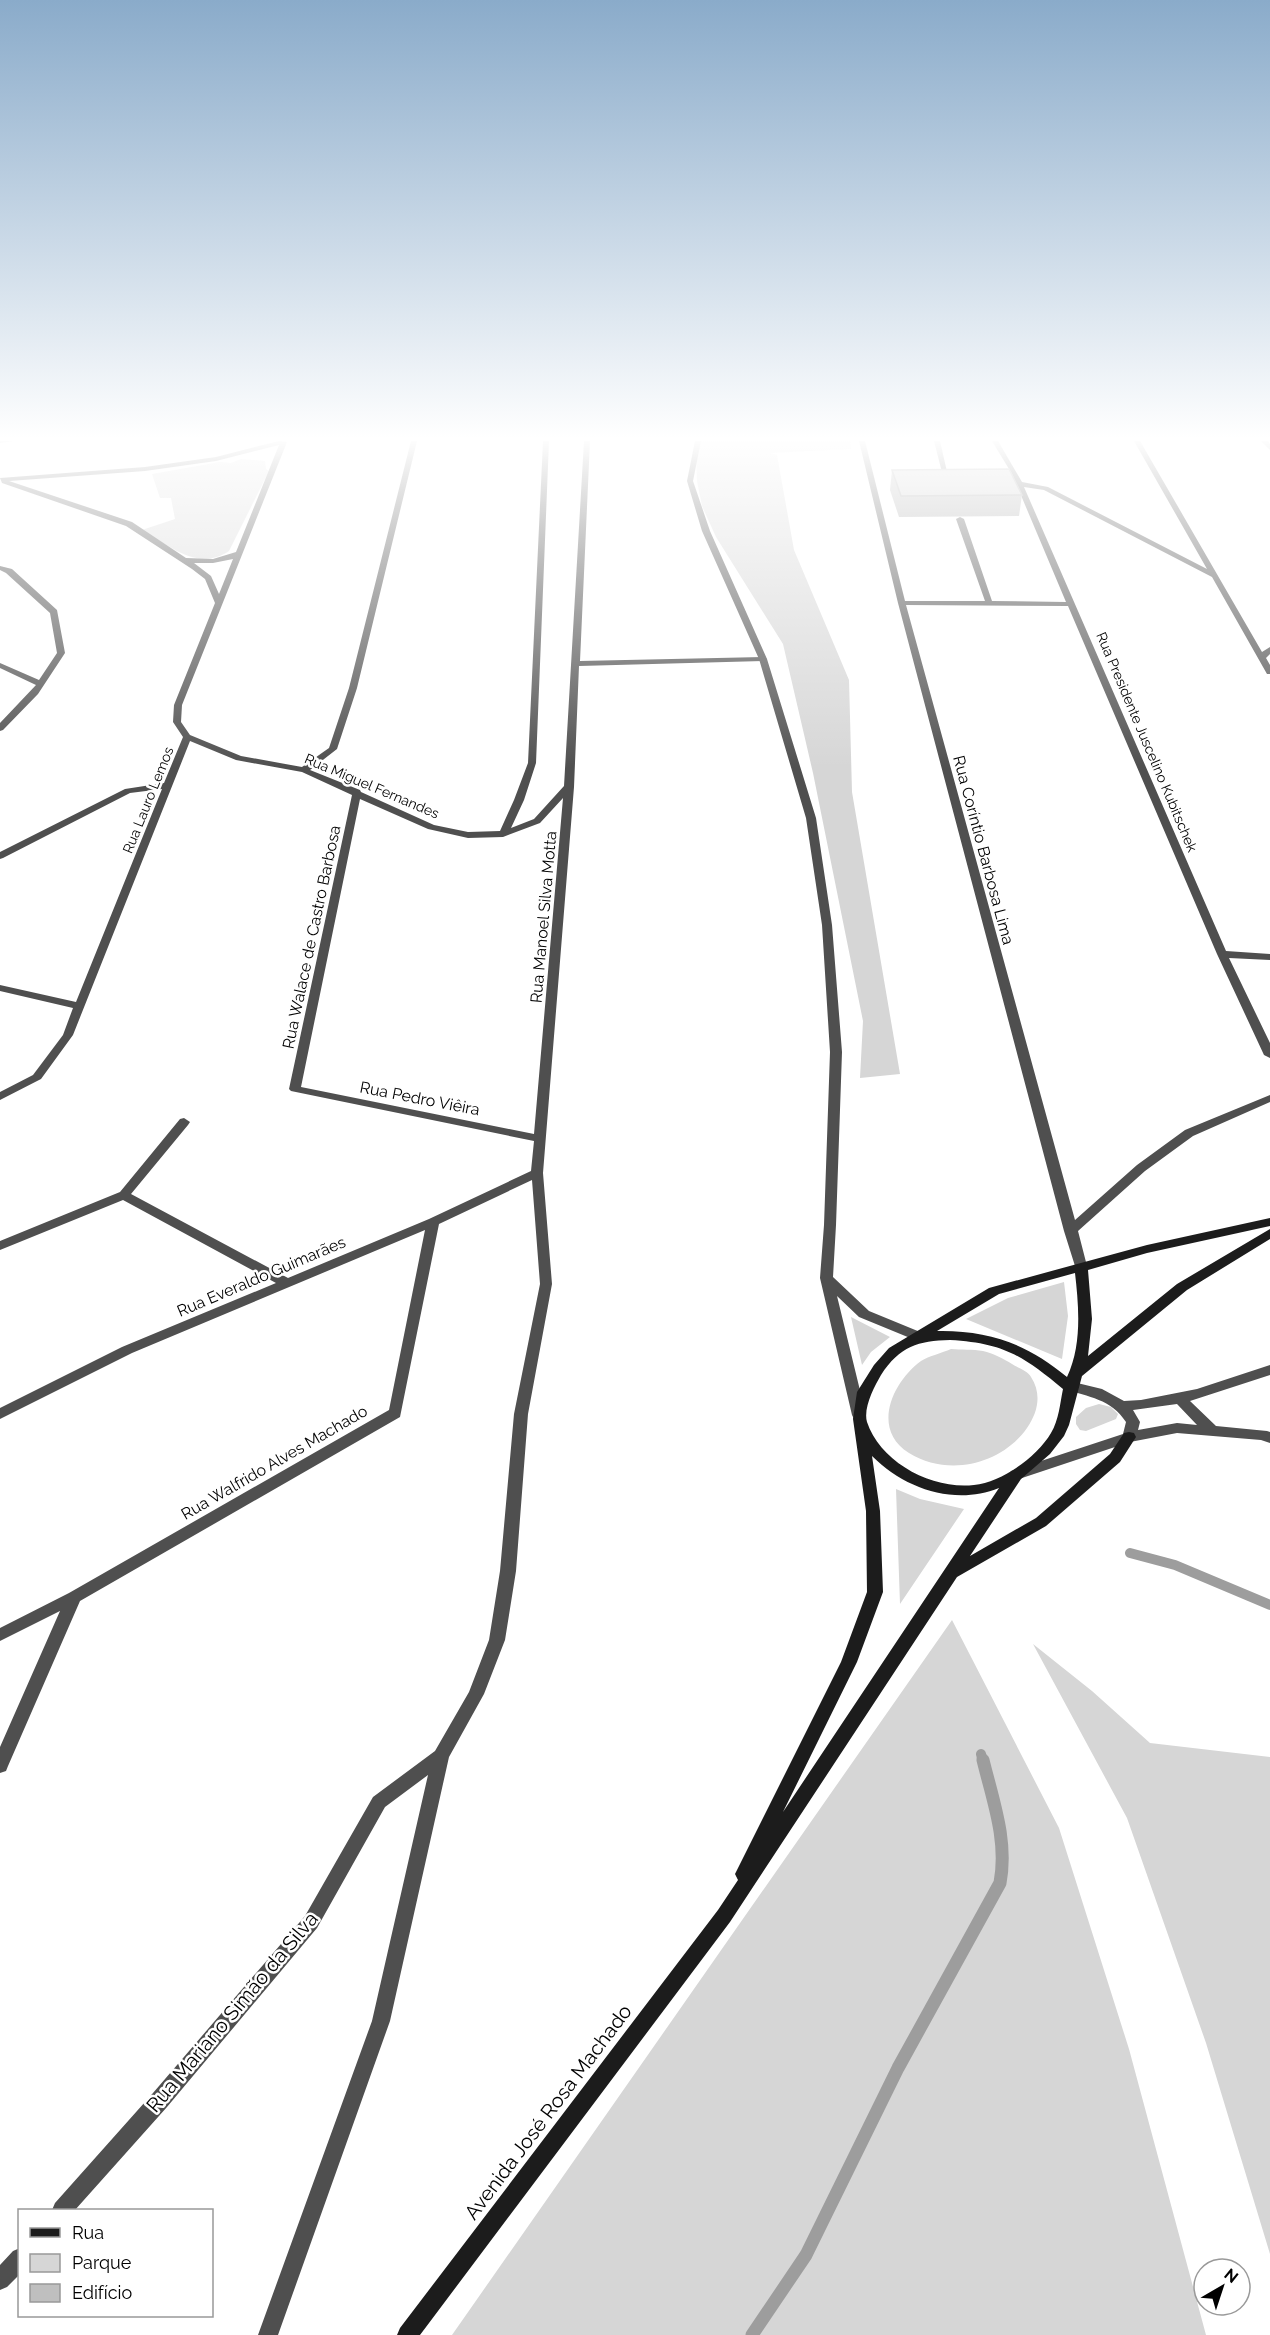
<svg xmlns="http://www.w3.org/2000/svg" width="1270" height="2335" font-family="Raleway,sans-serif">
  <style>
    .green { fill: #d6d6d6 }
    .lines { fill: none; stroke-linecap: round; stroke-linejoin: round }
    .stream-far1 { stroke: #9d9d9d; stroke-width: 10 }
    .stream { stroke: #9d9d9d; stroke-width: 13 }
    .service { fill: #4f4f4f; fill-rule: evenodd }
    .minor { fill: #4f4f4f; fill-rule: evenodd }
    .tertiary { fill: #4f4f4f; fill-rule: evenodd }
    .secondary { fill: #1c1c1c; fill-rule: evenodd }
    .wall { fill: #a4a4a4 }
    .building { fill: #bfbfbf; stroke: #868686; stroke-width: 1.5 }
    .labels { text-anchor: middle; stroke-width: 5; stroke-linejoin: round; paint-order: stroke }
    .far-street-label { font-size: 14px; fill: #000; stroke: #fff }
    .street-label { font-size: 16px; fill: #000; stroke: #fff }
    .near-street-label { font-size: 20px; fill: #000; stroke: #fff }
  </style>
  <rect width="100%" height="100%" fill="#fff"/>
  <path class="green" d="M699,441H850L851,449L770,453L777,455L794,550L849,680L852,792L900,1074L860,1078L863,1021L813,773L783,644L716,537L702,506L697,481L696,452Z
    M241,459L265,461L266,469L269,471L229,551C198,572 170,546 142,530L175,519L171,498H160L152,474L220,462L231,463Z
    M1064,1282L1068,1316L1062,1359L966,1319L1008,1298Z
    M851,1317L890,1337L871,1352L862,1365Z
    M951,1349C961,1350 973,1349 983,1351C993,1353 1004,1359 1012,1364C1018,1368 1028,1371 1031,1377C1042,1394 1038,1412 1027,1428C1001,1465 948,1477 909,1453C871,1430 892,1382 921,1361C929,1356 942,1353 951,1349Z
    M1099,1404L1111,1407L1118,1414L1116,1419L1086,1431L1080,1430L1076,1424V1417L1086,1408Z
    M896,1489L920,1499L964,1509L900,1604Z
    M952,1620L1059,1828L1129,2049L1206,2335H452Z
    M1033,1644L1092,1691L1150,1743L1270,1757V2254L1206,2043L1127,1818Z"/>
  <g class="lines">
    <path class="stream-far1" d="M1130,1553L1175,1565L1270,1605
      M981,1754L983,1762"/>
    <path class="stream" d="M752,2335L806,2255L898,2068L1000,1883C1008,1841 993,1801 983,1760"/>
    <path class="service" d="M1270,1365V1375L1190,1401L1216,1426L1267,1431L1270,1432V1443L1261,1440L1177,1433L1130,1442L1016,1480L1011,1479L1009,1475L1011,1471L1123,1434L1126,1422C1111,1399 1089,1397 1064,1389L1062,1386L1064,1383L1069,1381L1102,1389L1124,1401L1141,1400L1197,1389ZM1177,1404L1197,1425L1177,1423L1138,1430L1140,1422L1133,1410Z"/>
    <path class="minor" d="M0,441H14L0,443Z
      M279,441L287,442L182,705L181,722L190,735L241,756L302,767L329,748L349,688L411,441H417L357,688L337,749L310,770L360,790L361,792L434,825L468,832L500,831L514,800L528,763L543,441H549L536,763L524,800L511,828L534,819L564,786L584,441H590L580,661L763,657L767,659L763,661L579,666L574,787L543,1173L552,1284L528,1414L516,1571L505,1640L484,1694L449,1757L390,2021L278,2335H258L372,2021L428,1775L385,1807L317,1928L167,2107L75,2210H52L55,2203L153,2093L305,1916L373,1797L435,1751L469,1692L489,1640L500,1571L514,1414L540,1284L532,1180L439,1224L400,1417L80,1601L8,1766L6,1771L0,1773V1747L60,1611L0,1641V1628L69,1593L389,1410L425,1230L132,1353L0,1419V1408L122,1347L276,1283L123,1200L0,1250V1241L120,1192L180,1119L184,1118L190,1122L188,1125L131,1194L288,1278L429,1219L531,1171L534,1141L291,1091L289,1089L352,795L302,772L236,760L190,741L73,1035L41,1079L0,1100V1092L33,1075L63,1035L73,1008L0,991V985L76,1002L162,789L130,793L3,858L0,859V852L125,789L164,783L183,737L173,722L174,705L215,603L205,579L192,569L126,526L2,483L0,478L145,467L216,457ZM279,445L236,552L213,559L186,558L132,522L9,481L145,471L216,461ZM233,559L219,594L211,576L194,563H213ZM563,798L534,1134L301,1087L360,799L428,829L468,838L503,837L540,823Z
      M859,441H865L905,601H985L956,519L960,517L964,519L992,601L1066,602L1012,474L992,441H998L1022,482L1048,487L1207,569L1134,441H1140L1262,652L1270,647V654L1266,658L1270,665V674H1267L1212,577L1044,490L1024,487L1226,951L1270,954V960L1229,958L1270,1043V1058L1264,1055L1217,954L1068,606L906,605L1075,1220L1137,1165L1185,1130L1270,1095V1102L1193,1136L1145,1171L1078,1231L1087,1266L1081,1270L1075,1266L1064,1231L898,603Z
      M934,441H940L950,485L945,484Z
      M1261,441H1268L1270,444V450Z
      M0,566L12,569L57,610L65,653L38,694L3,730L0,731V723L36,685L0,668V663L39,680L57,653L50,613L6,573L0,570Z
      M20,2248V2274L7,2287L0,2290V2265L13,2251Z"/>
    <path class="tertiary" d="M695,441H701L693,481L710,531L767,659L816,818L832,925L842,1052L836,1225L833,1277L869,1311L925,1334L927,1337L925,1340H915L859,1317L837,1296L866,1415L864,1419H854L852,1415L820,1278L824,1225L830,1052L822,925L806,818L759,659L702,531L687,481Z"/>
    <path class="secondary" d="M1270,1218V1226L1147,1253L1088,1270L1092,1319L1088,1356L1177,1284L1270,1229V1239L1187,1290L1082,1376L1069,1425L1064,1436L1050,1454L1021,1479L970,1556L1036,1518L1110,1454L1124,1433L1129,1432L1134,1433L1136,1437L1120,1462L1046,1526L957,1577L730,1922L420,2335H397L400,2328L718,1910L738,1880L735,1874L841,1662L867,1592L866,1511L853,1419L857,1392L874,1365L889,1348L989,1288L1147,1245ZM1075,1273C1079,1308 1082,1345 1067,1377C1027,1344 989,1330 937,1331L999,1294ZM950,1340C1004,1343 1023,1356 1063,1389C1060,1403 1059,1420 1051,1433C1037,1457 1002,1482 974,1485C932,1490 880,1462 867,1422C863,1408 874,1387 881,1375C900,1346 918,1341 950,1340ZM872,1456C905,1489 955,1506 999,1488L783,1812L857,1662L883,1592L880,1511Z"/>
  </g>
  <path class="wall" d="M892,470L1022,495L1019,516L899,517L890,490Z"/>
  <path class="building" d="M1009,469L1022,495L901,496L892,470Z"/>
  <linearGradient id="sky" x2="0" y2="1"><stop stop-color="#8aabca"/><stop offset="0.57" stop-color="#fff"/><stop offset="1" stop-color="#fff" stop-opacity="0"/></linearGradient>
  <rect width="1270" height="768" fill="url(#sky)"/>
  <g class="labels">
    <g class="far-street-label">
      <text transform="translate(1147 742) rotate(67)" y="5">Rua Presidente Juscelino Kubitschek</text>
      <text transform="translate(372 786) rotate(23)" y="5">Rua Miguel Fernandes</text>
      <text transform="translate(148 800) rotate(-68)" y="5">Rua Lauro Lemos</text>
    </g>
    <g class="street-label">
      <text transform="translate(984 850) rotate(75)" y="6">Rua Coríntio Barbosa Lima</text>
      <text transform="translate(543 917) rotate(-85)" y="6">Rua Manoel Silva Motta</text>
      <text transform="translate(311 937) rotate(-78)" y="6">Rua Walace de Castro Barbosa</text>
      <text transform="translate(420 1098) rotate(11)" y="6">Rua Pedro Viêira</text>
      <text transform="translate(261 1276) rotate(-23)" y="6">Rua Everaldo Guimarães</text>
      <text transform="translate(274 1462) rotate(-30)" y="6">Rua Walfrido Alves Machado</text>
    </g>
    <g class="near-street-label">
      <text transform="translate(232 2012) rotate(-50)" y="7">Rua Mariano Simão da Silva</text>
      <text transform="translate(548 2112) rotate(-53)" y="7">Avenida José Rosa Machado</text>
    </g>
  </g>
  <rect x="18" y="2209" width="195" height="108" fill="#ffffff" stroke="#999999" stroke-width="1.5"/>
  <rect x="30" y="2228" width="30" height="9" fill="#1c1c1c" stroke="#999999" stroke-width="1.5"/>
  <text x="72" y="2239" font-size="18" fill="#000000">Rua</text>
  <rect x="30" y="2254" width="30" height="18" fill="#d6d6d6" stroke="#999999" stroke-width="1.5"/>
  <text x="72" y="2269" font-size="18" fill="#000000">Parque</text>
  <rect x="30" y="2284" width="30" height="18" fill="#bfbfbf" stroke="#999999" stroke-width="1.5"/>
  <text x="72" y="2299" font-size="18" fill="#000000">Edifício</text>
  <g transform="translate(1222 2287) rotate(39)"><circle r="28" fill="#ffffff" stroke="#999999" stroke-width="1.5"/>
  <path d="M0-4.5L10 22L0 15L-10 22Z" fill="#000000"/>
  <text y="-9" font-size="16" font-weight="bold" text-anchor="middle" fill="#000000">N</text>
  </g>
</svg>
